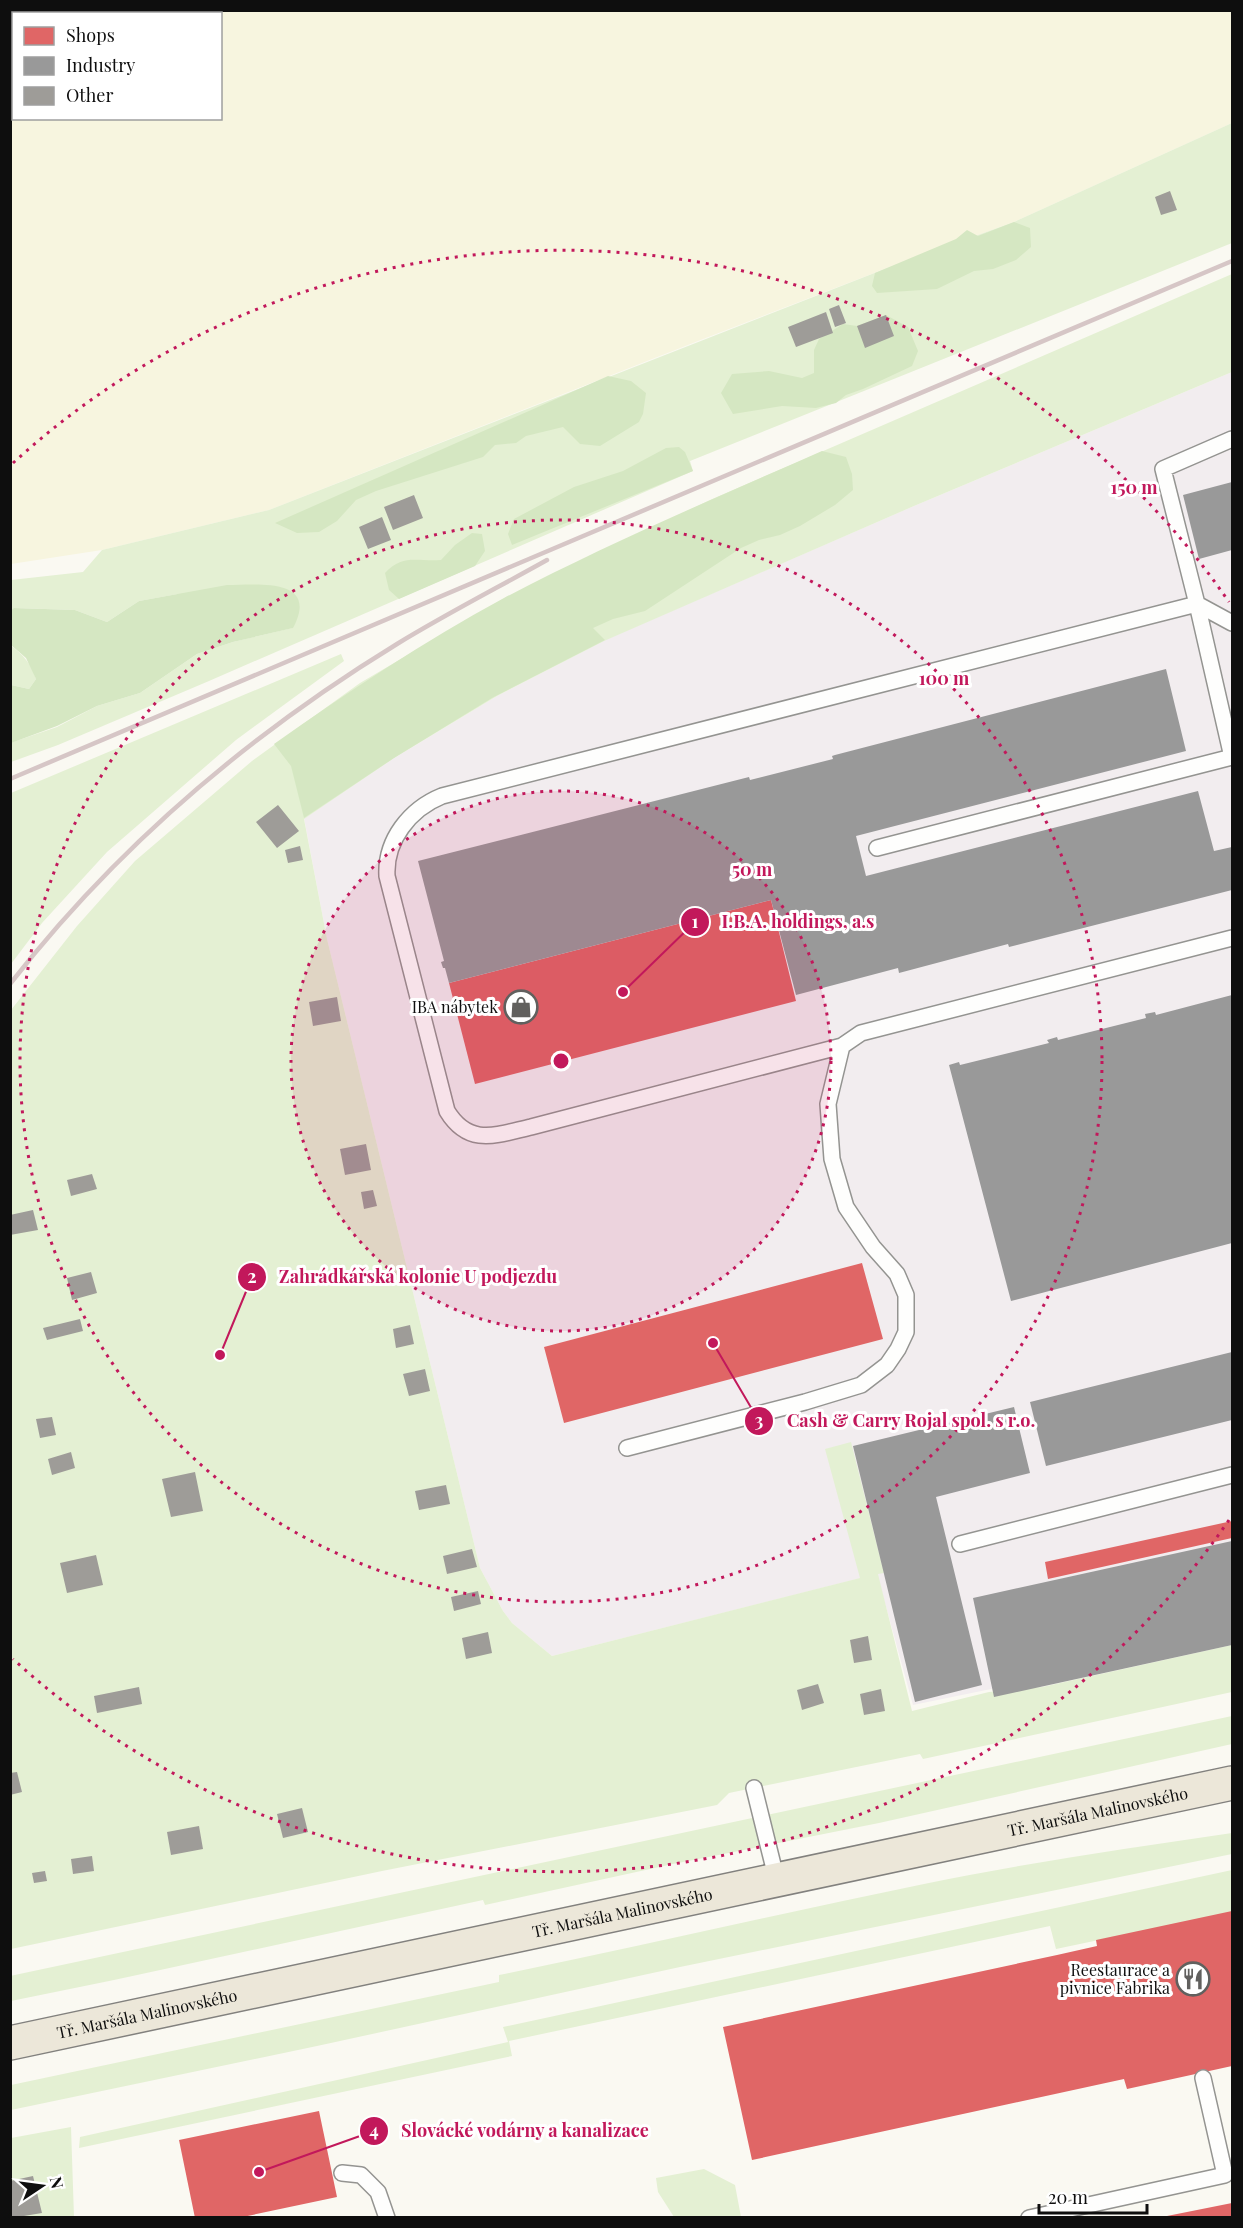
<svg xmlns="http://www.w3.org/2000/svg" width="1243" height="2228" font-family="'Playfair Display',serif">
  <style>
    .industrial { fill: #f2edef }
    .farmland { fill: #f7f5df; fill-rule: evenodd }
    .green { fill: #e4f0d3 }
    .forest { fill: #d5e7c2 }
    .shops { fill: #e06666 }
    .industry { fill: #999 }
    .building { fill: #9e9c98 }
    .lines { fill: none; stroke-linecap: round; stroke-linejoin: round }
    .service-casing { stroke: #949491; stroke-width: 18 }
    .primary-casing { stroke: #82817e; stroke-width: 36 }
    .service { stroke: #fefefd; stroke-width: 15 }
    .primary { stroke: #ece7d9; stroke-width: 33 }
    .rail { stroke: #d6c6c6; stroke-width: 4.5 }
    .ring { fill: none; stroke: #c2185b; stroke-width: 3; stroke-dasharray: 3 6 }
    .labels { text-anchor: middle; stroke-width: 6; stroke-linejoin: round; paint-order: stroke }
    .poi-label { font-size: 16px; fill: #0e0e0e; stroke: #fff; text-anchor: end }
    .street-label { font-size: 16px; fill: #0e0e0e; stroke: #fff }
    .centre { fill: #c2185b; stroke: #fff; stroke-width: 3 }
    .ring-label { font-size: 18px; text-anchor: middle; font-weight: bold; fill: #c2185b; stroke: #fff; stroke-width: 6; stroke-linejoin: round; paint-order: stroke }
    .leader { fill: none; stroke: #c2185b; stroke-width: 2 }
    .callout-dot { fill: #c2185b; stroke: #fff; stroke-width: 2 }
    .mark-label { font-size: 18px; text-anchor: middle; font-weight: bold; fill: #fff }
    .callout-label { font-size: 18px; text-anchor: middle; font-weight: bold; fill: #c2185b; stroke: #fff; stroke-width: 6; stroke-linejoin: round; paint-order: stroke }
  </style>
  <rect width="100%" height="100%" fill="#faf9f2"/>
  <path class="industrial" d="M1232,372V1640L913,1705L877,1574L552,1656L512,1623L503,1611L480,1568L327,939L304,818L394,758L497,696L605,640L914,506Z"/>
  <path class="farmland" d="M11,11H1232V123L1014,222L895,265L698,341L269,510L102,550L11,564ZM14,14H220V118H14Z"/>
  <path class="green" d="M1232,123V243L690,461L693,471L209,681L58,745L11,762L10,743L57,727L97,706L140,693L197,654L233,642L292,628L178,594L139,601L107,622L75,610L15,608L11,610V580L83,572L102,550L269,510L895,265L1014,222Z
    M1232,274V372L914,506L604,641L497,696L394,758L304,819L327,939L480,1568L503,1611L512,1623L552,1656L860,1578L825,1449L851,1442L884,1573L878,1574L912,1711L989,1692L1042,1687L1232,1645V1692L923,1759L920,1754L729,1793L717,1805L382,1871L11,1949V1010L77,926L135,861L252,761L360,683L503,599L710,500Z
    M10,645C23,654 32,665 36,679L29,689L11,685Z
    M341,654L344,661L236,740L107,852L42,923L11,964V793Z
    M1232,1716V1744L879,1823L673,1864L485,1905L483,1900L114,1980L11,2001L10,1976Z
    M1232,1833V1854L680,1967L317,2046L11,2110V2085L499,1982V1975C641,1946 782,1913 924,1884C1026,1863 1129,1848 1232,1833Z
    M1232,1870V1912L1056,1949L1050,1926L509,2041L512,2056L79,2148L80,2137L508,2042L503,2027Z
    M71,2127L74,2217L11,2218V2138Z
    M704,2169L735,2185L741,2217H674L658,2192L656,2178Z"/>
  <path class="forest" d="M1014,222L1030,228L1031,247L1016,260L993,269L974,271L937,289L877,293L872,286L875,273L956,239L967,230L978,236Z
    M886,315L908,327L918,351L912,366L863,389L846,395L836,403L816,408L782,406L733,414L721,393L732,374L769,371L802,378L814,373V350L819,339L843,324L857,326Z
    M608,376L631,381L646,393L643,414L639,422L600,446L580,444L563,427L526,436L516,443L495,445L483,457L376,491L356,500L337,521L319,532L297,533L275,523Z
    M679,447L685,452L693,471L512,545L508,534L514,519L574,487L623,471L666,448Z
    M822,451L846,457L852,474L853,490L835,505L800,526L780,535L759,540L741,548L645,611L613,619L593,628L605,640L492,698L394,758L304,818L291,766L274,744C348,692 424,641 504,598C607,544 715,498 822,451Z
    M472,533L482,534L485,551L475,566L399,599L389,590L385,573C403,553 418,562 441,560L455,545Z
    M227,585C258,585 320,577 293,628L233,642L197,654L140,693L97,706L57,726L11,743V685L29,689L36,679L26,658L11,645V610L14,608L75,610L107,622L139,601Z"/>
  <path class="shops" d="M771,900L796,1001L475,1084L449,983Z
    M862,1263L883,1339L564,1423L544,1347Z
    M1232,1521V1538L1048,1579L1045,1562Z
    M1232,1911V2066L1127,2089L1124,2079L752,2160L723,2027L1057,1955L1097,1946L1096,1940Z
    M319,2111L337,2197L238,2218H195L179,2140Z
    M1232,2203V2218H1167V2216Z"/>
  <path class="industry" d="M1232,482V550L1199,559L1183,495Z
    M1166,669L1186,751L856,836L866,876L1198,791L1214,851L1232,847V890L1009,947L1008,944L899,973L898,968L796,995L771,900L449,983L445,968H443L441,962L444,961L418,861L749,777L750,780L833,759L832,756L835,755Z
    M1232,995V1243L1011,1301L949,1065L959,1062L960,1065L1049,1043L1047,1040L1057,1037L1058,1040L1146,1018L1145,1014L1155,1012L1156,1015Z
    M1232,1352V1420L1046,1466L1030,1402Z
    M1014,1407L1030,1473L936,1497L982,1685L915,1702L853,1446Z
    M1232,1541V1645L994,1697L973,1598Z"/>
  <path class="building" d="M1170,191L1177,210L1161,215L1155,197Z
    M839,305L846,323L835,327L829,309Z
    M826,312L833,333L796,347L788,327Z
    M886,315L894,336L865,348L857,326Z
    M414,495L423,518L393,530L384,507Z
    M382,517L391,540L368,549L359,527Z
    M278,805L299,831L277,848L256,822Z
    M300,846L303,860L288,863L285,850Z
    M337,997L341,1021L313,1026L309,1002Z
    M366,1144L371,1170L345,1175L340,1149Z
    M92,1174L97,1189L71,1196L67,1180Z
    M373,1190L377,1206L364,1209L361,1192Z
    M33,1210L38,1230L10,1235V1215Z
    M91,1272L97,1293L72,1300L67,1278Z
    M80,1319L83,1331L47,1340L43,1328Z
    M410,1325L414,1344L396,1348L393,1329Z
    M425,1369L430,1391L409,1396L403,1374Z
    M52,1417L56,1435L40,1438L36,1419Z
    M71,1452L75,1468L52,1475L48,1459Z
    M195,1472L203,1511L171,1517L162,1479Z
    M446,1485L450,1504L419,1510L415,1491Z
    M472,1549L477,1567L447,1574L443,1556Z
    M96,1555L103,1585L67,1593L60,1563Z
    M478,1591L481,1604L454,1611L451,1597Z
    M488,1632L492,1653L466,1659L462,1638Z
    M868,1636L872,1660L854,1663L850,1640Z
    M818,1684L824,1703L802,1710L797,1690Z
    M139,1687L142,1704L97,1713L94,1696Z
    M881,1689L885,1711L864,1715L860,1694Z
    M17,1772L22,1792L10,1795V1773Z
    M302,1808L308,1832L283,1838L277,1814Z
    M199,1826L203,1849L171,1855L167,1832Z
    M92,1856L94,1871L73,1874L71,1859Z
    M45,1871L47,1881L34,1883L32,1873Z
    M33,2176L42,2213L12,2218L10,2181Z"/>
  <g class="lines">
    <g class="service-casing">
      <path id="service" d="M1232,623L1197,604L442,796C410,809 385,840 387,876L447,1111C469,1147 496,1135 531,1127L842,1046L861,1033L1232,938
        M877,848L1232,757L1197,604L1163,469L1232,439
        M627,1448L805,1402L861,1385L887,1365L898,1349L906,1332V1295L897,1274L873,1247L846,1207L832,1159L828,1104L842,1046
        M960,1544L1232,1475
        M754,1788L777,1881
        M342,2173L361,2175L378,2192L387,2218
        M1029,2218L1225,2175L1203,2078"/>
    </g>
    <g class="primary-casing">
      <g id="primary">
        <path id="s1" d="M10,2043L1232,1783"/>
      </g>
    </g>
    <use href="#service" class="service"/>
    <use href="#primary" class="primary"/>
    <path class="rail" d="M10,779L1232,261
      M10,984C117,847 250,734 397,644C446,614 497,588 547,560"/>
  </g>
  <circle cx="561" cy="1061" r="270" fill="#c2185b" fill-opacity=".12"/>
  <g class="ring">
    <circle cx="561" cy="1061" r="270"/>
    <circle cx="561" cy="1061" r="541"/>
    <path d="M1229 1520A811 811 0 0 1 13 1659M13 463A811 811 0 0 1 1229 602"/>
  </g>
  <defs>
    <g id="shop-ring" transform="scale(1.725)"><circle r="9.5" fill="#fff" stroke="#61605e" stroke-width="1.5"/><path d="M-5-2.5h2.3a2.7 3.5 0 0 1 5.4 0H5L5.5 6h-11ZM-1.5-2.5h3a1.5 2.3 0 0 0-3 0Z" fill="#61605e"/></g>
    <g id="restaurant-ring" transform="scale(1.725)"><circle r="9.5" fill="#fff" stroke="#61605e" stroke-width="1.5"/><path d="M-5-6h1v4h1v-4h1v4h1v-4h1v5L-1.5 .5V6h-2V.5L-5-1ZM5-6V6H3V1.5H1.5Q1.5-4 5-6Z" fill="#61605e"/></g>
  </defs>
  <g fill-rule="evenodd">
    <use href="#shop-ring" x="521" y="1007"/>
    <use href="#restaurant-ring" x="1193" y="1979"/>
  </g>
  <g class="labels">
    <g class="poi-label">
      <text x="498" y="1013">IBA nábytek</text>
      <text x="1170" y="1976">Reestaurace a<tspan x="1170" dy="18">pivnice Fabrika</tspan></text>
    </g>
    <g class="street-label">
      <text dy="6" stroke="none"><textPath href="#s1" startOffset="1112">Tř. Maršála Malinovského</textPath></text>
      <text dy="6" stroke="none"><textPath href="#s1" startOffset="626">Tř. Maršála Malinovského</textPath></text>
      <text dy="6" stroke="none"><textPath href="#s1" startOffset="140">Tř. Maršála Malinovského</textPath></text>
    </g>
  </g>
  <circle cx="561" cy="1061" r="9" class="centre"/>
  <g class="ring-label">
    <text x="1134" y="494">150 m</text>
    <text x="944" y="685">100 m</text>
    <text x="752" y="876">50 m</text>
  </g>
  <path class="leader" d="M623 992L695 922M220 1355L252 1277M713 1343L759 1421M259 2172L374 2131"/>
  <g class="callout-dot">
    <circle cx="623" cy="992" r="6"/>
    <circle cx="220" cy="1355" r="6"/>
    <circle cx="713" cy="1343" r="6"/>
    <circle cx="259" cy="2172" r="6"/>
    <circle cx="695" cy="922" r="15"/>
    <circle cx="252" cy="1277" r="15"/>
    <circle cx="759" cy="1421" r="15"/>
    <circle cx="374" cy="2131" r="15"/>
  </g>
  <g class="mark-label">
    <text x="695" y="928">1</text>
    <text x="252" y="1283">2</text>
    <text x="759" y="1427">3</text>
    <text x="374" y="2137">4</text>
  </g>
  <g class="callout-label">
    <text x="798" y="928">I.B.A. holdings, a.s</text>
    <text x="418" y="1283">Zahrádkářská kolonie U podjezdu</text>
    <text x="911" y="1427">Cash &amp; Carry Rojal spol. s r.o.</text>
    <text x="525" y="2137">Slovácké vodárny a kanalizace</text>
  </g>
  <rect width="1243" height="2228" fill="none" stroke="#0e0e0e" stroke-width="24"/>
  <rect x="12" y="12" width="210" height="108" fill="#ffffff" stroke="#9f9f9f" stroke-width="1.5"/>
  <rect x="24" y="27" width="30" height="18" fill="#e06666" stroke="#9f9f9f" stroke-width="1.5"/>
  <text x="66" y="42" font-size="18" fill="#0e0e0e">Shops</text>
  <rect x="24" y="57" width="30" height="18" fill="#999999" stroke="#9f9f9f" stroke-width="1.5"/>
  <text x="66" y="72" font-size="18" fill="#0e0e0e">Industry</text>
  <rect x="24" y="87" width="30" height="18" fill="#9e9c98" stroke="#9f9f9f" stroke-width="1.5"/>
  <text x="66" y="102" font-size="18" fill="#0e0e0e">Other</text>
  <g transform="translate(42 2186) rotate(77)" stroke="#ffffff" stroke-width="4.5" paint-order="stroke">
  <path d="M0-4.5L10 22L0 15L-10 22Z" fill="#0e0e0e"/>
  <text y="-9" font-size="16" font-weight="bold" text-anchor="middle" fill="#0e0e0e">N</text>
  </g>
  <path d="M1039 2204v9h108v-9" fill="none" stroke="#0e0e0e" stroke-width="3"/>
  <text x="1048" y="2204" font-size="18" fill="#0e0e0e" stroke="#ffffff" stroke-width="4.5" paint-order="stroke">20 m</text>
</svg>
